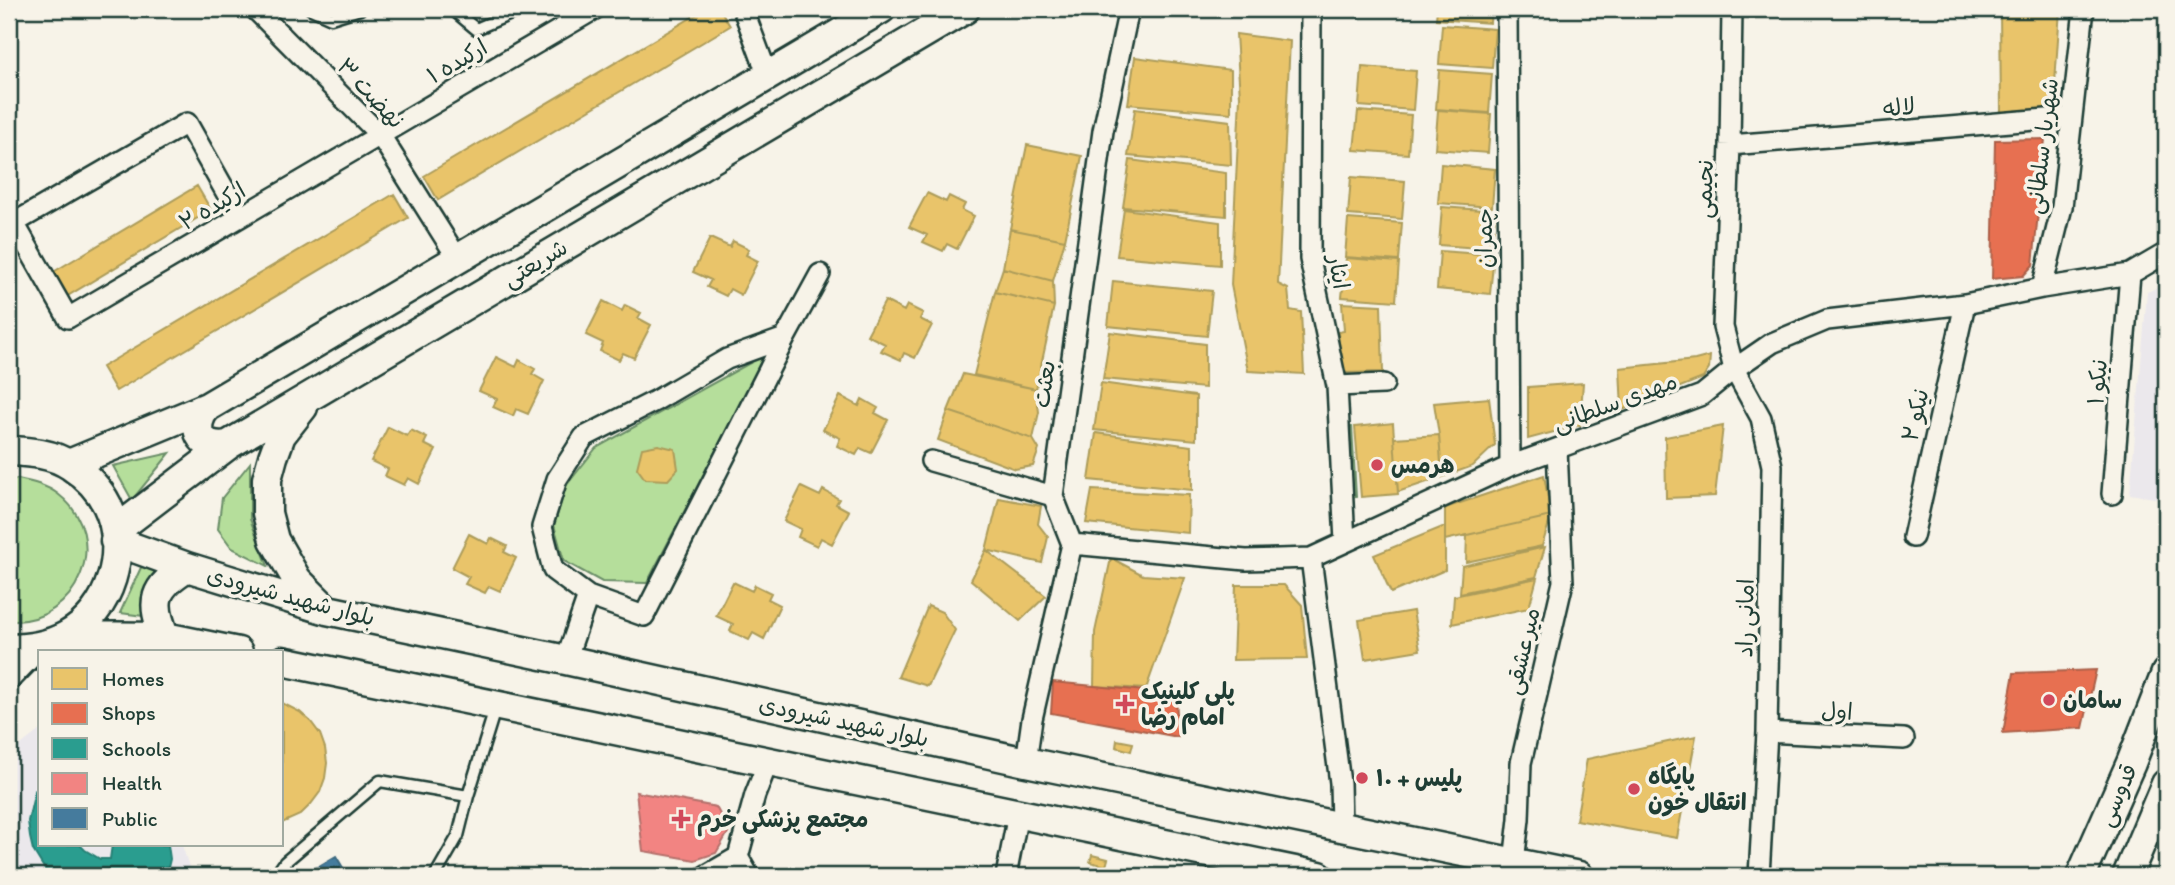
<svg xmlns="http://www.w3.org/2000/svg" width="2175" height="885" font-family="Itim,'Playpen Sans Arabic',sans-serif">
  <style>
    .built { fill: #ebe8ec }
    .green { fill: #b5de9b; stroke: #6a8e68; stroke-width: 2 }
    .homes { fill: #e9c46a; stroke: #ac9c5a; stroke-width: 2 }
    .shops { fill: #e76f51; stroke: #ab6048; stroke-width: 2 }
    .schools { fill: #2a9d8f; stroke: #278074; stroke-width: 2 }
    .health { fill: #f28482; stroke: #b36f6b; stroke-width: 2 }
    .public { fill: #457b9d; stroke: #3a687e; stroke-width: 2 }
    .lines { fill: none; stroke-linecap: round; stroke-linejoin: round }
    .service-casing { stroke: #1f3d34; stroke-width: 15 }
    .minor-casing { stroke: #1f3d34; stroke-width: 24 }
    .tertiary-casing { stroke: #1f3d34; stroke-width: 30 }
    .secondary-casing { stroke: #1f3d34; stroke-width: 33 }
    .service { stroke: #f7f3e8; stroke-width: 10 }
    .minor { stroke: #f7f3e8; stroke-width: 19 }
    .tertiary { stroke: #f7f3e8; stroke-width: 24 }
    .secondary { stroke: #f7f3e8; stroke-width: 28 }
    .poi-dot { fill: #d1495b; stroke: #f7f3e8; stroke-width: 2.5 }
    .labels { text-anchor: middle; stroke-width: 7; stroke-linejoin: round; paint-order: stroke }
    .street-label { font-size: 23px; fill: #1f3d34; stroke: #f7f3e8 }
    .poi-label { font-size: 23px; font-weight: bold; fill: #1f3d34; stroke: #f7f3e8; text-anchor: start }
  </style>
  <rect width="100%" height="100%" fill="#f7f3e8"/>
  <filter id="ink" filterUnits="userSpaceOnUse"><feTurbulence type="fractalNoise" baseFrequency=".0143" numOctaves="2"/><feDisplacementMap in="SourceGraphic" scale="14" xChannelSelector="R" yChannelSelector="G"/><feConvolveMatrix kernelMatrix="1 2 1 2 8 2 1 2 1" color-interpolation-filters="sRGB"/></filter>
  <g filter="url(#ink)">
    <path class="built" d="M2161,286L2166,287V459L2160,499L2130,494L2147,292Z
      M40,730V845H182L192,876H24L9,852V754Z"/>
    <path class="green" d="M766,354L647,583L602,582L564,561L554,525L566,486L596,448Z
      M1348,427H1352L1356,497L1350,498Z
      M170,453L132,500L113,466Z
      M250,463V519L268,566L232,548L218,529L222,498Z
      M18,479C32,482 46,485 58,494C114,537 78,625 9,621V480Z
      M144,561L163,571L145,591L144,616L120,613Z"/>
    <path class="homes" d="M474,9H509L489,16Z
      M706,9H720L730,26L438,200L424,176Z
      M1437,9H1491L1490,23L1436,19Z
      M2000,9H2060L2054,98L2044,109L2001,113Z
      M1442,25L1495,29L1492,68L1439,64Z
      M1236,34L1290,41L1278,284L1288,289L1290,310L1301,312L1304,374L1248,371L1231,285L1240,97Z
      M1135,57L1231,70V113L1128,104Z
      M1362,67L1416,71L1413,110L1359,106Z
      M1439,70L1492,74L1489,113L1436,109Z
      M1135,109L1230,121L1231,165L1128,156Z
      M1438,110L1491,114L1488,153L1435,149Z
      M1358,111L1411,115L1408,154L1354,150Z
      M1027,145L1082,156L1065,240L1010,229Z
      M1130,160L1226,173V216L1123,207Z
      M1441,164L1495,169L1492,207L1438,203Z
      M1351,177L1405,181L1402,219L1348,215Z
      M197,186L211,210L64,298L50,274Z
      M927,193L946,202L949,196L965,204L962,210L974,216L957,249L947,244L943,251L923,242L927,235L909,227Z
      M394,194L408,218L116,391L102,367Z
      M1442,207L1495,211L1492,249L1439,245Z
      M1124,209L1220,222V265L1117,256Z
      M1348,219L1402,223L1399,261L1345,257Z
      M1010,229L1065,240L1053,281L1003,268Z
      M710,238L730,247L733,241L749,249L746,255L758,261L741,295L730,289L726,296L707,287L711,280L693,272Z
      M1440,251L1494,255L1490,294L1437,289Z
      M1346,258L1399,262L1396,301L1342,297Z
      M1003,268L1053,281L1054,306L995,292Z
      M1113,281L1212,291L1207,336L1108,326Z
      M995,292L1054,306L1036,389L974,375Z
      M603,301L622,311L625,305L641,313L638,318L651,325L634,358L623,353L619,360L600,351L603,343L586,335Z
      M885,301L904,311L907,305L923,313L920,319L932,325L915,358L904,353L901,360L881,351L885,344L867,335Z
      M1342,303L1381,305L1383,372L1341,373L1338,332L1344,331Z
      M1110,332L1205,344V388L1103,379Z
      M1710,356L1709,369L1703,378L1622,410L1620,368L1695,360Z
      M496,357L516,367L519,360L535,369L532,374L544,381L528,414L516,409L513,416L493,407L497,399L479,391Z
      M963,374L1036,389L1039,412L1033,439L948,411Z
      M1101,383L1196,396V440L1094,430Z
      M1583,383L1580,425L1528,439V387Z
      M840,396L859,406L862,399L878,408L875,413L888,420L871,453L860,448L856,455L837,446L840,438L823,430Z
      M1489,398L1495,445L1473,466L1442,477L1439,435L1434,403Z
      M948,411L1033,439L1039,449L1033,466L1015,469L938,440Z
      M1393,423L1398,494L1361,497L1355,427Z
      M1723,426L1715,496L1666,498L1665,437Z
      M388,427L407,436L411,430L427,438L424,444L436,450L419,484L408,478L404,485L385,476L388,469L371,461Z
      M1096,433L1192,446V490L1089,480Z
      M1439,435L1442,477L1398,492L1394,438Z
      M658,445L675,449L678,469L668,480L645,479L637,468L642,448Z
      M1544,475L1551,516L1445,540V508Z
      M801,487L820,496L823,490L839,499L836,504L849,511L832,544L821,538L817,546L798,537L801,529L784,521Z
      M1092,490L1189,495L1188,533L1086,523Z
      M999,498L1041,506L1038,524L1048,537L1042,563L986,550Z
      M1551,516L1542,546L1466,562L1467,535Z
      M1445,526V570L1391,593L1374,555Z
      M469,534L488,544L491,538L507,546L504,552L516,558L500,591L489,586L485,593L465,584L469,577L452,568Z
      M1545,547L1536,577L1460,593L1462,566Z
      M986,550L1046,596L1020,621L971,580Z
      M1111,558L1143,575L1185,578L1146,689L1094,686L1095,632Z
      M1537,578L1529,608L1452,624L1454,596Z
      M733,582L752,591L755,585L771,593L768,599L780,605L764,639L753,633L749,640L730,631L733,624L716,616Z
      M1236,585H1284L1302,605L1307,659L1233,660Z
      M928,606L942,612L955,630L928,686L898,677Z
      M1413,611L1420,650L1365,659L1359,620Z
      M282,703L300,712L311,722L320,734L325,748L327,763L325,778L320,792L311,804L300,815L282,823Z
      M1696,736L1677,838L1576,820L1587,759Z
      M1117,740L1133,743L1131,751L1116,747Z
      M1092,855L1108,859L1106,866L1090,862Z
      M512,868L516,876H497Z"/>
    <path class="shops" d="M2045,139L2033,265L2023,276L1992,279L1995,140Z
      M2096,670L2083,728L2003,733L2014,673Z
      M1053,682L1176,694L1178,737L1051,713Z"/>
    <path class="schools" d="M35,791L40,797V845H80L85,850L100,859H110L112,845H168L170,859L166,876H49L33,850L30,837L28,821Z"/>
    <path class="health" d="M636,792L716,807L729,831L716,853L695,860L643,851Z"/>
    <path class="public" d="M336,856L348,876H302Z"/>
    <g class="lines">
      <g class="service-casing">
        <path id="service" d="M311,9L331,18L360,9
          M452,9L476,29L522,9
          M275,876L285,862L380,781L468,796
          M435,876L458,836L468,796L496,706"/>
      </g>
      <g class="minor-casing">
        <path id="minor" d="M255,9L380,135L458,259
          M743,9L768,76
          M1311,9L1310,259L1337,386L1345,542
          M1507,9L1510,466
          M1732,9L1730,145L1723,327L1734,369L1761,418L1772,466L1767,732L1759,876
          M1730,145L2071,117
          M240,217L187,123L14,223L68,318L595,9
          M2042,288L2062,207L2084,9
          M785,338L727,359L655,401L584,437L557,479L542,527L553,570L588,596L644,616L785,338L820,274
          M1337,386L1384,384
          M931,461L1053,496
          M2112,494L2130,274
          M1913,537L1965,304
          M1072,544L1246,560L1311,558L1510,466L1702,395L1734,369L1772,343L1827,320L1965,304L2042,288L2130,274L2166,253
          M1311,558L1340,783L1341,826
          M566,660L588,596
          M1767,732L1904,739
          M1026,762L1032,719L1072,544L1053,496L1103,131L1129,9
          M738,857L749,876
          M1514,862L1519,819L1521,763L1563,582L1557,449
          M705,876L738,857L755,795L768,762
          M1006,876L1018,814"/>
      </g>
      <g class="tertiary-casing">
        <path id="tertiary" d="M9,677L38,647"/>
      </g>
      <g class="secondary-casing">
        <path id="secondary" d="M207,407C189,427 200,450 228,445
          M303,407L281,435L273,457L267,479V513L274,540L297,580L325,608
          M9,451C30,452 52,453 71,466C85,475 99,489 107,505C129,550 111,612 66,636C48,646 29,648 9,649
          M69,464L207,407L881,9
          M115,531L228,445L965,9
          M115,541L187,567L327,610L566,660L1026,762L1579,876
          M67,636L165,637L238,652
          M165,637C150,601 153,588 187,567
          M282,661L1319,876
          M2081,876L2131,763L2166,673
          M2127,876L2166,784"/>
      </g>
      <use href="#service" class="service"/>
      <use href="#minor" class="minor"/>
      <use href="#tertiary" class="tertiary"/>
      <use href="#secondary" class="secondary"/>
    </g>
  </g>
  <g class="poi-dot">
    <circle cx="1377" cy="465" r="7"/>
    <circle cx="2049" cy="700" r="7"/>
    <path d="M1121.5 693.5h7v7h7v7h-7v7h-7v-7h-7v-7h7z"/>
    <circle cx="1362" cy="778" r="7"/>
    <circle cx="1634" cy="789" r="7"/>
    <path d="M677.5 808.5h7v7h7v7h-7v7h-7v-7h-7v-7h7z"/>
  </g>
  <g class="labels">
    <g class="street-label">
      <text transform="translate(457 61) rotate(-30)" y="8">ارکیده ۱</text>
      <text transform="translate(371 93) rotate(47)" y="8">نهضت ۳</text>
      <text transform="translate(1899 107) rotate(-5)" y="8">لاله</text>
      <text transform="translate(2042 146) rotate(-83)" y="8">شهریار سلطانی</text>
      <text transform="translate(1704 189) rotate(-88)" y="8">نجیمی</text>
      <text transform="translate(212 206) rotate(-30)" y="8">ارکیده ۲</text>
      <text transform="translate(1484 238) rotate(-90)" y="8">چمران</text>
      <text transform="translate(535 263) rotate(-31)" y="8">شریعتی</text>
      <text transform="translate(1339 272) rotate(80)" y="8">ایثار</text>
      <text transform="translate(2097 382) rotate(-85)" y="8">نیکو ۱</text>
      <text transform="translate(1044 384) rotate(-82)" y="8">بعثت</text>
      <text transform="translate(1615 402) rotate(-20)" y="8">مهدی سلطانی</text>
      <text transform="translate(1915 415) rotate(-77)" y="8">نیکو ۲</text>
      <text transform="translate(291 596) rotate(15)" y="8">بلوار شهید شیرودی</text>
      <text transform="translate(1745 618) rotate(-89)" y="8">امانی راد</text>
      <text transform="translate(1522 651) rotate(-77)" y="8">میرعشقی</text>
      <text transform="translate(1837 711) rotate(3)" y="8">اول</text>
      <text transform="translate(844 721) rotate(12)" y="8">بلوار شهید شیرودی</text>
      <text transform="translate(2117 795) rotate(-66)" y="8">قدوسی</text>
    </g>
    <g class="poi-label">
      <text x="1391" y="473">هرمس</text>
      <text x="1141" y="699">پلی کلینیک<tspan x="1141" dy="26">امام رضا</tspan></text>
      <text x="2063" y="708">سامان</text>
      <text x="1648" y="784">پایگاه<tspan x="1648" dy="26">انتقال خون</tspan></text>
      <text x="1376" y="786">پلیس + ۱۰</text>
      <text x="697" y="827">مجتمع پزشکی خرم</text>
    </g>
  </g>
  <rect width="2175" height="885" fill="none" stroke="#f7f3e8" stroke-width="35"/>
  <rect x="18" y="18" width="2140" height="850" fill="none" stroke="#1f3d34" stroke-width="2.5" filter="url(#ink)"/>
  <rect x="38" y="650" width="245" height="196" fill="#f7f3e8" stroke="#a1aaa0" stroke-width="2"/>
  <rect x="52" y="668" width="35" height="21" fill="#e9c46a" stroke="#a1aaa0" stroke-width="2"/>
  <text x="102" y="686" font-size="21" fill="#1f3d34">Homes</text>
  <rect x="52" y="703" width="35" height="21" fill="#e76f51" stroke="#a1aaa0" stroke-width="2"/>
  <text x="102" y="720" font-size="21" fill="#1f3d34">Shops</text>
  <rect x="52" y="738" width="35" height="21" fill="#2a9d8f" stroke="#a1aaa0" stroke-width="2"/>
  <text x="102" y="756" font-size="21" fill="#1f3d34">Schools</text>
  <rect x="52" y="773" width="35" height="21" fill="#f28482" stroke="#a1aaa0" stroke-width="2"/>
  <text x="102" y="790" font-size="21" fill="#1f3d34">Health</text>
  <rect x="52" y="808" width="35" height="21" fill="#457b9d" stroke="#a1aaa0" stroke-width="2"/>
  <text x="102" y="826" font-size="21" fill="#1f3d34">Public</text>
</svg>
